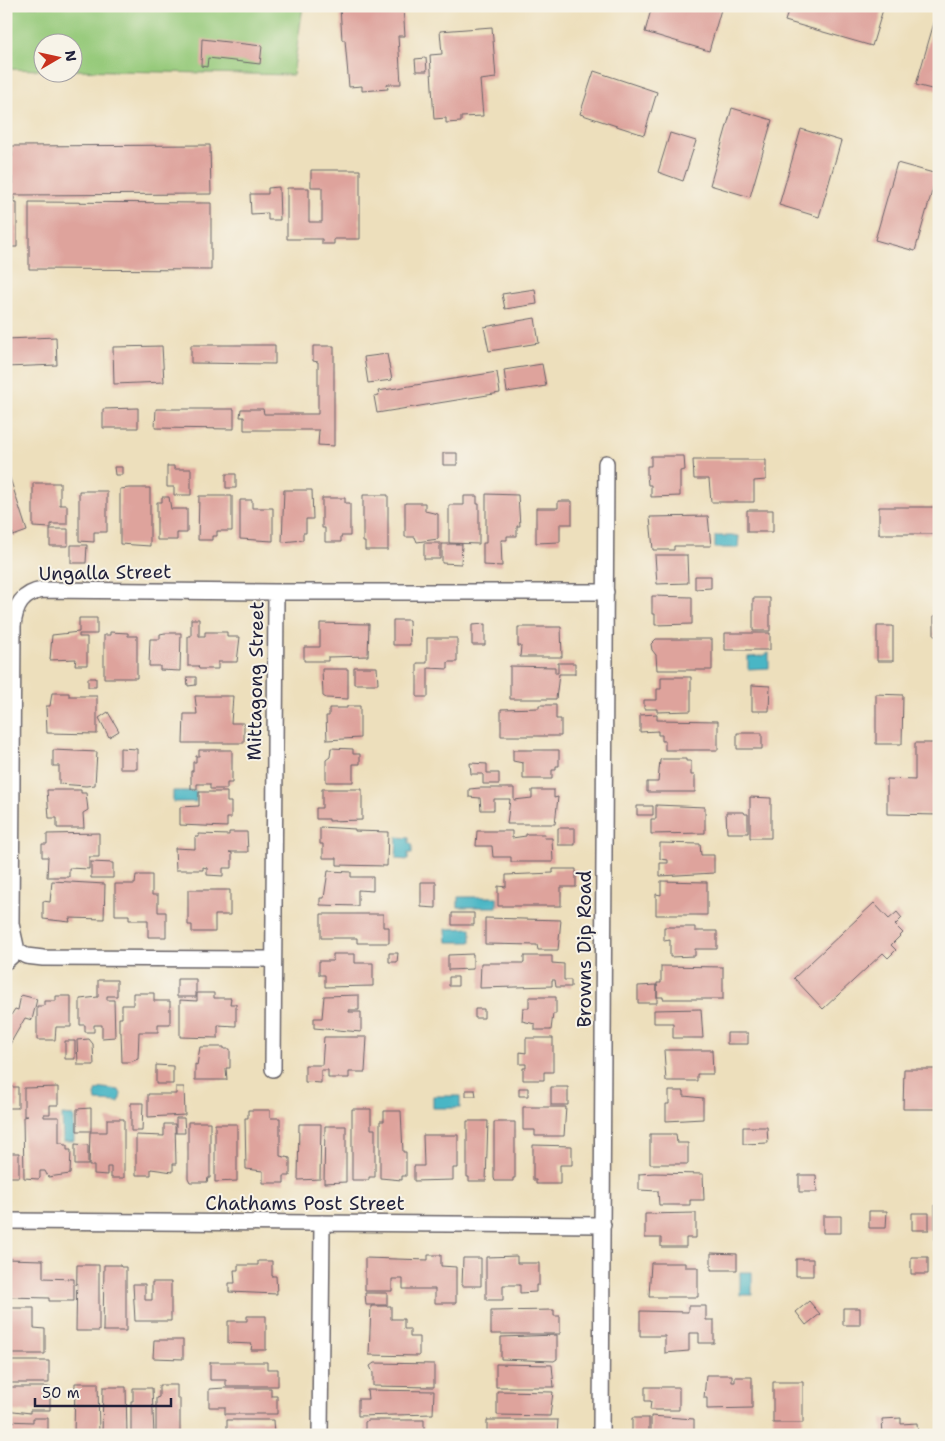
<svg xmlns="http://www.w3.org/2000/svg" width="945" height="1441" font-family="'Shantell Sans',sans-serif">
  <style>
    .green { fill: #97ca7b; stroke: #5c765b }
    .water { fill: #49b6c5; stroke: #366c80 }
    .building { fill: #dea39c }
    .lines { fill: none; stroke-linecap: round; stroke-linejoin: round }
    .minor-casing { stroke: #696468; stroke-width: 18 }
    .minor { stroke: #fff; stroke-width: 15 }
    .labels { text-anchor: middle; stroke-width: 4; stroke-linejoin: round; paint-order: stroke }
    .street-label { font-size: 19px; fill: #22223b; stroke: #f7f3e8 }
  </style>
  <rect width="100%" height="100%" fill="#f7f3e8"/>
  <filter id="ink" filterUnits="userSpaceOnUse"><feTurbulence type="fractalNoise" baseFrequency=".02" numOctaves="2"/><feDisplacementMap in="SourceGraphic" scale="10" xChannelSelector="R" yChannelSelector="G"/><feConvolveMatrix kernelMatrix="1 2 1 2 8 2 1 2 1" color-interpolation-filters="sRGB"/></filter>
  <filter id="wash" filterUnits="userSpaceOnUse"><feTurbulence type="fractalNoise" baseFrequency=".0096" numOctaves="4" result="noise"/><feDisplacementMap in="SourceGraphic" scale="20" xChannelSelector="R" yChannelSelector="G"/><feGaussianBlur stdDeviation="1.12" result="paint"/><feColorMatrix in="noise" values="0 0 0 0 0 0 0 0 0 0 0 0 0 0 0 0 0 1.4 0 .05"/><feComposite in="paint" operator="in"/></filter>
  <g filter="url(#wash)">
    <rect width="100%" height="100%" fill="#eddfbc"/>
    <path class="green" d="M6,6H303L293,75L73,70L72,42H42V70L6,69Z"/>
    <path class="water" d="M715,536H739L738,548H715Z
      M769,653V668L748,669V657L762,656Z
      M173,791H196V802H173Z
      M397,837L409,838V843L412,844V853H408V860L396,859Z
      M458,897H497V907H458Z
      M471,928V942H447L446,929Z
      M103,1088L119,1090L121,1094L119,1102L96,1101L95,1095L97,1090Z
      M433,1096H460V1108H433Z
      M62,1115L74,1116V1141H63Z
      M740,1272H752V1295H740Z"/>
    <g id="blocks">
      <path class="building" d="M340,6H403L405,36H398L401,84H387L388,89L362,91V86L349,87L345,40H342Z
        M652,6H722L709,51L645,32Z
        M790,6H884L872,46L785,21Z
        M938,9H939V91L916,85Z
        M492,27L496,78L480,80L483,116L461,117V122L446,123V118L434,119L430,55L442,54L440,31Z
        M202,39L262,46L260,64L208,58L207,67L201,66Z
        M426,58L427,71H416L415,59Z
        M594,71L657,92L644,135L580,114Z
        M732,108L772,120L750,197L710,185Z
        M801,129L841,141L819,217L779,205Z
        M670,133L696,141L683,181L658,172Z
        M210,145L211,194L14,195V202H17V247H6V184H12V177L6,178V157H12V146Z
        M897,163L937,174L915,251L875,240Z
        M311,170H360V239H334V244H322V239H287V188H309V222H322V187H311Z
        M279,187L280,220H268V213L251,214L250,194H268V188Z
        M29,202L211,203V270L29,269Z
        M535,289L537,304L505,309L502,294Z
        M535,318L539,343L489,351L484,327Z
        M56,337L57,365L6,367V339Z
        M191,345H275V364L191,363Z
        M162,346L164,382L114,384L113,347Z
        M313,346H334V446L318,445L319,430H244V417H240L241,409H263L264,414H318V362L313,361Z
        M387,354L392,380L368,383L364,357Z
        M542,364L546,386L507,392L504,370Z
        M497,372L500,393L377,413L374,396L379,395L378,391Z
        M138,408V428H103V409Z
        M156,409H234V429L155,428Z
        M443,453H457V465H443Z
        M651,456H684L685,470L680,471V496L651,497V485H648L647,474V466H651Z
        M693,460H766V480L754,481V502H711L709,479H694Z
        M167,466H174V469H191V495H174V487H167Z
        M114,467H122V475H115Z
        M7,469L27,531L13,536V533L6,535Z
        M226,474H236V488H226Z
        M33,483H60V505H67V524H51V528L33,527Z
        M129,488H150V546L120,544V489Z
        M284,490H312L313,519H306V533H303V540L282,542Z
        M79,491H107V532H94V542L79,541Z
        M486,494L518,495L520,526H517V536H507V540H501L502,566L483,565V543H486Z
        M363,495H388V550H365V542H363Z
        M199,496H232V531H217V536H212V540H198Z
        M464,496H477V504H479V544L449,543V505H464Z
        M162,497H169L171,509H187V533H177V540H157V502H162Z
        M322,498H345V503H350V536H341V542H325V528H322Z
        M240,500H252V508H273V541L240,539Z
        M558,501H572V524H560V542L536,543V508H558Z
        M405,503H425V511L438,514V539L417,542L415,537H405Z
        M879,507H939V534H879Z
        M747,510H773V532H747Z
        M708,516L711,546H674V550H653L650,517Z
        M50,529H68V546H50Z
        M424,543H440V559H424Z
        M442,544H462L461,564L442,563Z
        M71,545H87L86,563H71Z
        M655,555H687L688,583L657,584Z
        M695,576H711V588L695,589Z
        M652,596L692,597V624L655,625V614H652Z
        M753,598H770V631H753Z
        M939,615V636H934V616Z
        M79,618H97V634H79V637H87V665H75L76,659L50,660L52,635L79,632Z
        M191,619H199V636H205V632H227V637H240L237,662H218V669H199L198,666H188V636H191Z
        M393,620H409L410,645H393Z
        M320,623L369,624L368,656L328,657V661H304V647H320Z
        M485,624V645H472V625Z
        M877,626H893V661H877Z
        M518,627H561L562,657H520L521,646H518Z
        M110,632L128,633V636H137V678H104V635H110Z
        M165,633H181L180,671L160,670V666H149L150,639H160V634Z
        M725,633H770V650H725Z
        M427,638H457V662H448V669L428,668V697H417V663H427Z
        M656,639H712V670H657L656,655L652,650L651,644Z
        M558,663H575V674H559L556,699H510V666L555,667V673H558Z
        M354,667H377L378,684H354Z
        M322,669H348V699L326,698L323,696Z
        M187,677H196V685L188,686Z
        M661,677H691V711L657,712V709H644V700H657V689H661Z
        M88,678H96V687H88Z
        M752,685L770,686L769,711H752Z
        M52,693H69V696H97V734L47,733L46,706H50Z
        M876,694L903,695L902,744H876Z
        M195,696H233L231,723H244V743H183L184,714H197Z
        M539,705H556V719H561V736H501V709L539,708Z
        M347,706H360V738L327,740L326,716H329V708H347Z
        M108,712L119,731L109,737L99,718Z
        M657,714V720L718,721V750H665V741H662V735H658V731L640,732V715Z
        M737,733H762V749H737Z
        M915,743H939V815L887,814V779L915,780Z
        M120,748L137,749V769H120Z
        M331,748L353,749V754H360V764H353V782H326V760L330,757Z
        M53,750L97,752L95,785L86,786L59,784V766H53Z
        M199,750H232V783H227V789H210V784H197V789H191V771H193V762H196V756H199Z
        M513,750H559V766H556V770H552V779H523V763L513,761Z
        M662,759H686V761H691V775H695V792H647V782H658L660,760Z
        M470,763L487,764V773H499V784H483V774H471Z
        M480,788H514V800L532,798V790H554V798L558,797L555,824H507L510,799H494V810H481L480,798L469,797V789Z
        M322,789H362V820L329,821V819H316V808H322Z
        M47,790H81V793H86L88,810L83,813L84,828H57V818H49Z
        M199,792H227V802H231V818H227V827L180,825V807L199,806Z
        M750,797L771,798V838H750Z
        M656,805L705,807V833L651,834V819H656Z
        M637,806H653V815H637Z
        M726,812H744L745,814H748V833H727Z
        M320,827L355,829V831L388,832L387,866L337,865V858H323V844H320Z
        M558,828H575V845H558Z
        M477,831H512V838L526,836V834H545L544,838H552L553,862H511V857H493L492,846H476Z
        M229,832H247L248,852H229L232,853V868H223V876L207,875V868L203,867V870H176L175,848L195,849V837H199V834L229,835Z
        M99,833V857H89V869L69,868V877H47L48,857H42V844H47V834Z
        M660,843L700,844L701,855H714V873L660,876V863H668V860L660,859Z
        M91,862L113,863V878H91Z
        M553,869H576V887H561V906H498V886L506,887V875L553,873Z
        M328,871L351,872V877H373V891L358,890V906L320,905V898H324Z
        M136,875H152V895H158V912H166V937H148V920H129V915H115V884H135Z
        M52,881L105,884L104,919L69,918L70,922L43,919V901L50,902Z
        M661,881L707,882V915H656V894L661,895Z
        M421,882H436V908L421,907Z
        M188,890H230V915H215V932H192V925H188Z
        M874,903L889,919L897,912L902,918L895,925L903,933L891,945L896,950L888,958L883,953L823,1009L794,978Z
        M452,913H474V925H452Z
        M321,914H383V927H389V943H357V938H321Z
        M485,918L561,920L558,950H538L537,945L485,944Z
        M664,927H695V931H717V949H695V956L670,957V940L664,941Z
        M389,953H398L397,962H389Z
        M333,954H355V963H373V986L325,987V975H319V961H333Z
        M473,954V969L448,970V955Z
        M524,956H552V963L564,964V980H571V987H556L555,980H552V986L480,988L481,963H524Z
        M661,966L723,967V999H663V997H657V983H661Z
        M449,977H458V986H449Z
        M177,979H196V997H177Z
        M98,980H117V996H107V1000H114L115,1037L102,1038V1025H94V1032H85V1025H80V999L98,997Z
        M657,985V1003H638V986Z
        M133,993H154V1001H170V1024H158V1032H139L138,1059L130,1062H122L121,1032H119V1018H122V1005H133Z
        M197,993H214V998H231L230,1004H236V1026L218,1025V1038L180,1037V1000L197,1001Z
        M21,995L37,999L32,1020L25,1018L6,1051V1012L11,1015L15,1009L18,1010Z
        M359,995V1010H349V1012H361V1032L314,1028V1018H322L324,996Z
        M56,996H71V1027H56L55,1040H37V1006H44V1001H56Z
        M529,997H556V1014H553L551,1030H535V1024L522,1021L523,1008H529Z
        M475,1009H484V1018H475Z
        M701,1009L703,1038H673V1023H654V1010Z
        M727,1033H748V1044H727Z
        M324,1037H367L365,1072H349V1078H328V1070H321V1083L305,1082V1065H322Z
        M526,1038H553V1072H544V1080H523V1068H526V1064H520V1052L526,1053Z
        M89,1039L93,1044L94,1065H78L77,1040Z
        M65,1041H75V1059H65Z
        M200,1047H224V1049H230V1068H226L227,1080H195V1064L197,1065Z
        M664,1050H712L713,1074H697V1081H666Z
        M156,1065L173,1066V1084H156Z
        M904,1069H939V1109H903Z
        M6,1087H18V1108H6Z
        M58,1087V1105H50V1114H44V1117H59V1143H63L64,1145H67V1150H71L70,1174L48,1177L45,1171H40V1178L38,1179L24,1178L23,1117L28,1116H24V1088Z
        M176,1087H184L185,1115L148,1117V1094H176Z
        M551,1087H568V1105H551Z
        M519,1088H528V1096H519Z
        M466,1090H475L476,1096H466Z
        M669,1091H684V1096L703,1098V1119L666,1121V1104H669Z
        M131,1103H143L142,1131H131Z
        M523,1107H566L564,1136H535V1130H523Z
        M91,1108V1131H77V1109Z
        M352,1109H371V1129H375V1177H369V1180H352Z
        M248,1110H270V1118H280V1156L290,1158V1176H284V1183H263V1171L246,1169L245,1118H248Z
        M384,1111H401L403,1152H406V1176H402V1180L380,1178V1121H384Z
        M176,1118H184L185,1133H176Z
        M107,1119H124V1178H111V1167H107V1175L94,1174V1166H89L90,1132H107Z
        M467,1121H488L486,1181H469V1177H467Z
        M188,1122H210V1178H208L207,1182H190L188,1178Z
        M494,1122H515V1178H513V1181H495L494,1178Z
        M164,1124H175L176,1164H173V1172L151,1169V1175H136V1135L164,1136Z
        M215,1124H237V1181L215,1182Z
        M299,1124H321L320,1179L298,1180Z
        M325,1126H346V1182L324,1183Z
        M743,1127H767L768,1143L743,1144Z
        M650,1134H676L677,1143H688V1164H650Z
        M423,1135H458V1168H453V1180L414,1181V1166H424Z
        M75,1144L88,1145V1165H75Z
        M533,1145L572,1146V1165H560V1184H536V1180H533Z
        M6,1153H19V1177H6Z
        M654,1173L703,1174L704,1200H690V1205H659L658,1191L639,1190V1174Z
        M799,1175H816L817,1192H799Z
        M935,1205H939V1264H935Z
        M869,1211H887L886,1228H869Z
        M696,1213V1238H686V1247H661V1238H645V1214Z
        M912,1213H929V1230H912Z
        M823,1216H841V1233H823Z
        M711,1253L737,1254V1270H711Z
        M428,1255H441V1266L456,1267V1303H435V1289H403V1279H392V1291H365V1258L428,1260Z
        M517,1256V1263H539V1285H536V1292L520,1293V1285H503V1300H486V1257Z
        M911,1257H928V1274H911Z
        M463,1258H481V1286H462Z
        M6,1259L43,1260V1278L74,1279V1301H49V1298L6,1297Z
        M796,1259H813V1276H796Z
        M258,1261H272V1276H276L277,1294L229,1292V1283H235L234,1270H238V1265H258Z
        M651,1263H685V1267H698V1297H649Z
        M77,1265H99V1331H76Z
        M104,1265H120L121,1267H126V1331H103Z
        M152,1282H171V1321H135L133,1284H145V1300H152Z
        M365,1293H387V1305H366Z
        M809,1301L820,1314L806,1325L796,1312Z
        M371,1306H391V1319H404V1329H410V1337H419V1356L369,1355Z
        M688,1306H706V1320H714V1343H699V1333H689V1351L665,1353V1336H640V1311L688,1312Z
        M6,1308H34V1328L45,1329V1354H6Z
        M843,1308H860V1325H843Z
        M554,1310V1316H560V1334H491V1311Z
        M247,1316H266V1350H251L252,1344L228,1343V1321H247Z
        M557,1335V1359L554,1361L501,1359V1337Z
        M154,1340H183V1359L153,1358Z
        M6,1361H49V1383H6Z
        M210,1362H267V1369H278V1386H226V1380H210Z
        M374,1363L434,1364V1387L373,1386V1373L370,1366Z
        M496,1364L552,1365L554,1387H496Z
        M706,1375H732V1382H735V1377H752V1408L707,1409V1398H704Z
        M773,1382H803V1423H773Z
        M75,1383H98L99,1435H74Z
        M159,1385H177V1398H180V1435H156V1398L159,1397Z
        M6,1387H50V1410H30V1413L6,1410Z
        M103,1387H126L127,1435H102Z
        M645,1387H679V1410H650L651,1401H645Z
        M133,1388H152L154,1435H131V1401H133Z
        M225,1388H271V1396H277V1414H225V1407H209V1389Z
        M367,1390L434,1391L433,1414L358,1416V1399H368Z
        M497,1391L553,1392L550,1416L497,1415Z
        M651,1416L694,1419V1435H651Z
        M33,1418H48V1435H6V1421L33,1422Z
        M632,1418H649V1435H632Z
        M901,1418V1424L917,1423L918,1435H883L882,1419Z
        M227,1420H273L274,1435H227Z
        M368,1420H424V1435H365V1422Z
        M487,1420H558L557,1435H487Z"/>
    </g>
  </g>
  <g filter="url(#ink)">
    <use href="#blocks" fill-opacity="0" stroke="#696468" stroke-width="1"/>
    <g class="lines">
      <g class="minor-casing">
        <path id="minor" d="M17,951L26,956L43,958L273,959
          M6,961L17,951L11,924L13,626C15,606 22,593 43,590L276,592
          M273,1069L276,592H606
          M6,1221L603,1225
          M320,1435L322,1223
          M601,1435L606,463"/>
      </g>
      <use href="#minor" class="minor"/>
    </g>
  </g>
  <g class="labels">
    <g class="street-label">
      <text transform="translate(105 572) rotate(-1)" y="7">Ungalla Street</text>
      <text transform="translate(255 681) rotate(-89)" y="7">Mittagong Street</text>
      <text transform="translate(584 949) rotate(-90)" y="7">Browns Dip Road</text>
      <text x="305" y="1210">Chathams Post Street</text>
    </g>
  </g>
  <rect width="945" height="1441" fill="none" stroke="#f7f3e8" stroke-width="25"/>
  <g transform="translate(58 58) rotate(81)"><circle r="24" fill="#f7f3e8" stroke="#a29fa3"/>
  <path d="M0-4L9 19L0 12L-9 19Z" fill="#c8321e"/>
  <text y="-8" font-size="14" font-weight="bold" text-anchor="middle" fill="#22223b">N</text>
  </g>
  <path d="M35 1398v8h136v-8" fill="none" stroke="#22223b" stroke-width="2.5"/>
  <text x="42" y="1398" font-size="15" fill="#22223b" stroke="#f7f3e8" stroke-width="4" paint-order="stroke">50 m</text>
</svg>
